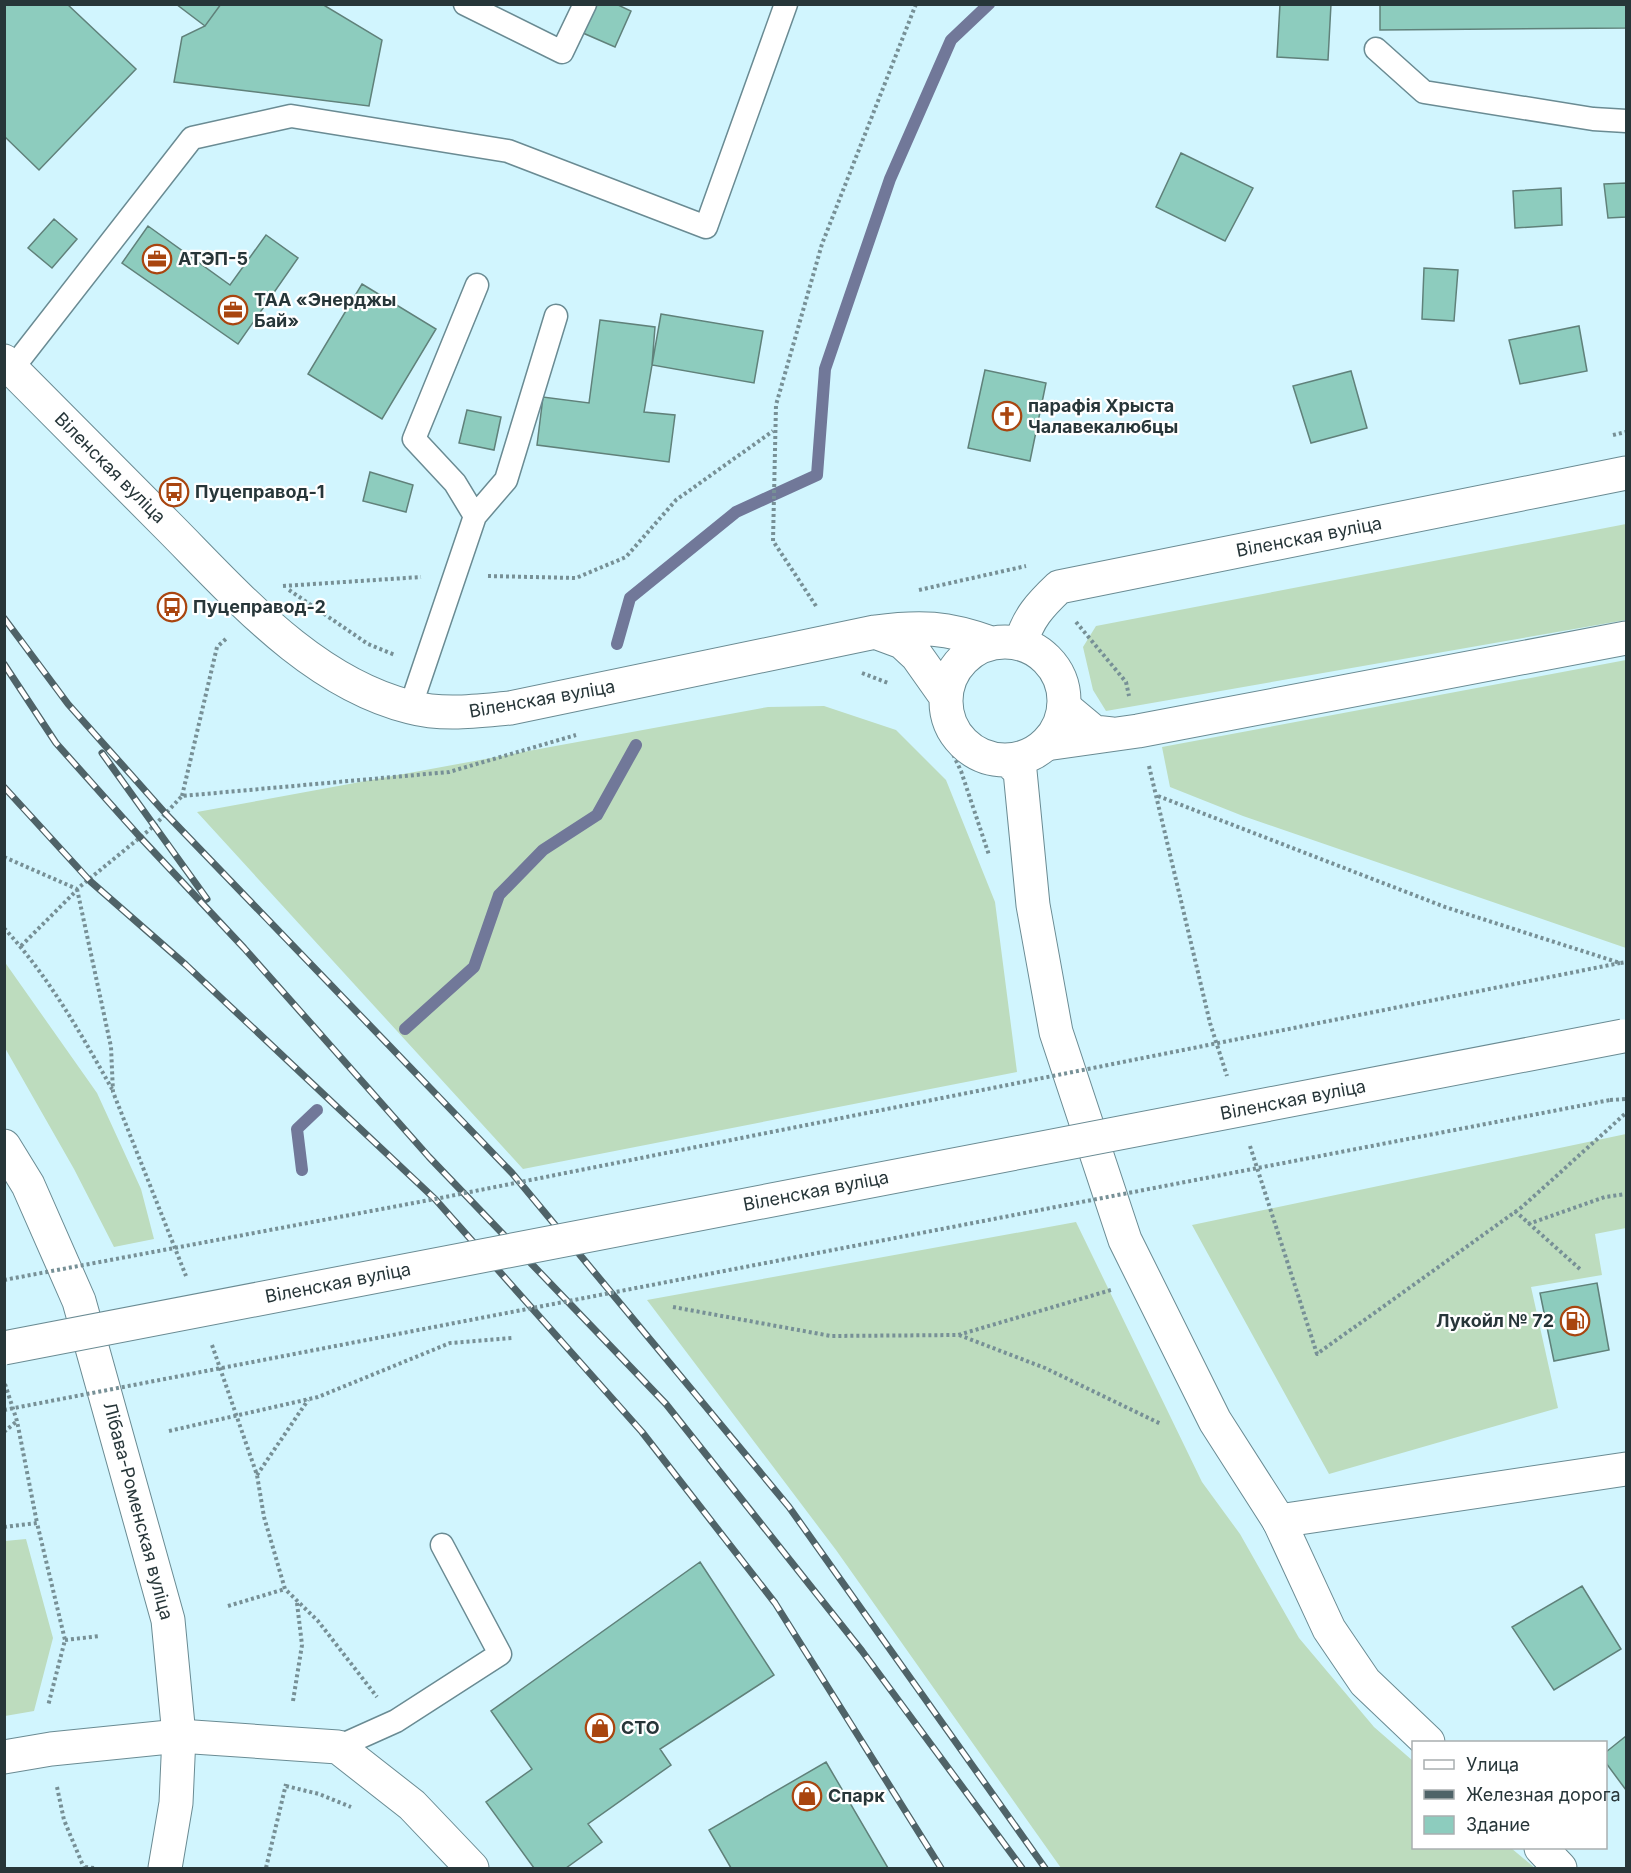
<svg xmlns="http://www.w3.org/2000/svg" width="1631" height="1873" font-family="Inter,sans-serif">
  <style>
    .grass { fill: #bddcbe }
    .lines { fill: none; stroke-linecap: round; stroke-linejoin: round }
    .stream { stroke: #717899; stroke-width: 12 }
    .building { fill: #8dccbe; stroke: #60817a; stroke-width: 1.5 }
    .lane-casing { stroke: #6a8b93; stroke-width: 25 }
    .street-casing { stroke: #6a8b93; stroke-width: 35 }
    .secondary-casing { stroke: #6a8b93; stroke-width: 35 }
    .primary-casing { stroke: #6a8b93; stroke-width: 35 }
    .path { stroke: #779096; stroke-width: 4; stroke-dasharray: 3 3; stroke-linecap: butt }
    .lane { stroke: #fff; stroke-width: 22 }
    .street { stroke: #fff; stroke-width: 33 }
    .secondary { stroke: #fff; stroke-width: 33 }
    .primary { stroke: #fff; stroke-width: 33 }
    .rail-casing { stroke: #4f6368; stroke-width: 7 }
    .rail { stroke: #fff; stroke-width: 4.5; stroke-dasharray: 14; stroke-linecap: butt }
    .primary-bridge-casing { stroke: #6a8b93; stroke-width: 35; stroke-linecap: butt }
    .path-bridge { stroke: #779096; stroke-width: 4; stroke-dasharray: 3 3; stroke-linecap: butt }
    .primary-bridge { stroke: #fff; stroke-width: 33 }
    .labels { text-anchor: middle; stroke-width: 4.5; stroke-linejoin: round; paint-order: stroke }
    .poi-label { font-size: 18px; font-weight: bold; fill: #273639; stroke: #fff; text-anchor: start }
    .street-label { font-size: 18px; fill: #273639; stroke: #fff }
  </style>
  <rect width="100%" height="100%" fill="#d1f5fe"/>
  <path class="grass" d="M1626,524V620L1106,711L1093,690L1083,647L1096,626Z
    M1626,660V948L1243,816L1170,787L1162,747Z
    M824,706L896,730L946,780L995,902L1017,1072L523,1169L197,812L768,707Z
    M4,961L97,1093L141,1189L154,1239L114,1247L74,1169L5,1048Z
    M1626,1134V1228L1595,1234L1602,1275L1531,1287L1558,1408L1329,1474L1192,1225Z
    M1076,1222L1202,1482L1240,1534L1299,1638L1374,1727L1413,1761L1414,1848H1511L1535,1868H1061L836,1550L647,1300Z
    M26,1539L53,1638L34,1711L5,1716V1541Z"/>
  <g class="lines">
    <path class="stream" d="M617,644L630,598L736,512L817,475L825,369L890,179L951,40L989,4
      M405,1029L474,967L499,895L543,850L597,815L636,745
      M302,1170L297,1129L317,1110"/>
  </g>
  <path class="building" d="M4,4H67L136,69L39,170L4,136Z
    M176,4H221L205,26Z
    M221,4H322L382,40L369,106L174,82L182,37L205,26Z
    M596,4H616L631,11L615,47L583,33Z
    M1280,4H1331L1328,60L1277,57Z
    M1380,4H1626V28L1380,30Z
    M1181,153L1253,188L1225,241L1156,207Z
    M1626,183V217L1608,218L1604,184Z
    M1561,188L1562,225L1515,228L1513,191Z
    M54,219L77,239L52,268L28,248Z
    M148,226L230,285L266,235L298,258L238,344L122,263Z
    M1424,268L1458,270L1454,321L1422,319Z
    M362,284L436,329L382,419L308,374Z
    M661,314L763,331L754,383L652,365Z
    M600,320L655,327L652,365L644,412L675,415L669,462L537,445L543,397L589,403Z
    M1579,326L1587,371L1520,384L1509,340Z
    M985,370L1046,383L1030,461L968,448Z
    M1351,371L1367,428L1311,443L1293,386Z
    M467,410L501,417L494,450L459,443Z
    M370,472L413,485L406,512L363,501Z
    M1597,1283L1609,1350L1554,1361L1540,1293Z
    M700,1562L774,1675L660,1749L671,1765L588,1824L602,1842L566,1868H534L486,1802L532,1769L491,1711Z
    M1582,1586L1621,1649L1554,1690L1512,1627Z
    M1626,1736V1790L1606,1763V1752Z
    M826,1762L888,1868H731L709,1830Z"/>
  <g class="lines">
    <g class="lane-casing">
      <path id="lane" d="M465,4L562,52L585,4
        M1376,49L1424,92L1593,119L1626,121
        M12,369L192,138L291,116L508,151L706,227L786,4
        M475,516L506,480L556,316
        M410,708L475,516L455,483L414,439L477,285
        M338,1747L396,1721L500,1654L442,1545"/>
    </g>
    <g class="street-casing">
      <path id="street" d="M1021,643C1028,618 1040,605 1059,587L1626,473
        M1279,1521L1329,1629L1365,1682L1428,1742
        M179,1736L338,1747L412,1805L472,1868
        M1541,1848L1560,1868"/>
    </g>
    <g class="secondary-casing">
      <path id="secondary" d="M4,361C58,415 112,469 165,523C235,593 310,682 410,707C443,716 477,711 510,708L875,632C921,626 946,627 991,643
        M875,632L902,642L917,656L946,697
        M946 701a59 59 0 1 1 118 0a59 59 0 1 1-118 0Z
        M1008,760L1020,771L1033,905L1056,1032L1125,1240L1215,1421L1279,1521
        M4,1146L28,1185L79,1301L168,1620L179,1736L176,1803L165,1868"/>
    </g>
    <g class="primary-casing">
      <path id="primary" d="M1064,707L1094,732L1112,734
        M1046,744L1138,731L1626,638
        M1279,1521L1626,1469
        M4,1757L51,1749L179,1736"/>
    </g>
    <path class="path" d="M1613,435L1626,432
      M488,576L576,578L626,557L676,500L773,431
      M283,586L421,577
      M289,590L368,644L395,655
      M919,590L1026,566
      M816,606L773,541L776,405L822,244L916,4
      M1076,622L1126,682L1129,696
      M862,673L888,683
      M943,733L961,771L989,855
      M1149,766L1210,1023L1227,1076
      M182,796L217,647L228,637
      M1158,796L1445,907L1620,963L1626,962
      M4,857L77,889L154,826L182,796L449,772L576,735
      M77,889L111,1047L113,1092L186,1276
      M4,928C49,977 80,1032 112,1089
      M21,946L77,890
      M1610,1100L1626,1099
      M1250,1146L1317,1354L1522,1207L1626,1113
      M1515,1211L1581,1270
      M1528,1224L1605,1197L1626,1194
      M673,1307L831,1336L958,1335L1111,1290
      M959,1335L1045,1368L1161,1424
      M212,1345L257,1475L264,1517L285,1589L318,1621L377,1697
      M5,1384L17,1421L37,1523
      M169,1431L318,1397L450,1343L512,1338
      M4,1432L17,1421
      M257,1475L308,1400
      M4,1527L37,1523L65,1640L48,1706
      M228,1606L285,1589
      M65,1640L100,1636
      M293,1701L302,1645L297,1603
      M286,1786L319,1794L351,1807
      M57,1787L64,1820L84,1868
      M85,1867L94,1868
      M266,1868L286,1784"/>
    <use href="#lane" class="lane"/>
    <use href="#street" class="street"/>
    <use href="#secondary" class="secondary"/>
    <use href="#primary" class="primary"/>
    <g class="rail-casing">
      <path id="rail" d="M4,618L68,704L166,814L512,1173L789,1507L1045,1868
        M4,664L56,743L140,837L244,948L429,1157L666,1404L862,1651L1022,1868
        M102,753L207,899
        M4,787L90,881L186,965L435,1199L642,1432L775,1603L941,1868"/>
    </g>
    <use href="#rail" class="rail"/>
    <g class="primary-bridge-casing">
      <path id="primary-bridge" d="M4,1348L1623,1036"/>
    </g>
    <path class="path-bridge" d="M4,1280L435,1199L1620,963
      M4,1410L1610,1100"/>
    <use href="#primary-bridge" class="primary-bridge"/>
  </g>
  <defs>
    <g id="office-ring" transform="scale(1.5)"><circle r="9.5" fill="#fff" stroke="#a9450f" stroke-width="1.5"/><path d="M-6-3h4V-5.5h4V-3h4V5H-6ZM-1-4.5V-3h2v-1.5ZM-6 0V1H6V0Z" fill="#a9450f"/></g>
    <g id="church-ring" transform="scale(1.5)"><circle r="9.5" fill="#fff" stroke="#a9450f" stroke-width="1.5"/><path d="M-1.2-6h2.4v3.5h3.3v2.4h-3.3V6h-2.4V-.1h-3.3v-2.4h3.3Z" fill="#a9450f"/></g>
    <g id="bus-ring" transform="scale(1.5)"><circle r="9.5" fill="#fff" stroke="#a9450f" stroke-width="1.5"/><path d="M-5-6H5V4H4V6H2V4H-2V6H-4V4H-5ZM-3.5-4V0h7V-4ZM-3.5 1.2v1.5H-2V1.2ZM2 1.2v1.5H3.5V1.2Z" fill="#a9450f"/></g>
    <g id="fuel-ring" transform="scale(1.5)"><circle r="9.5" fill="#fff" stroke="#a9450f" stroke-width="1.5"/><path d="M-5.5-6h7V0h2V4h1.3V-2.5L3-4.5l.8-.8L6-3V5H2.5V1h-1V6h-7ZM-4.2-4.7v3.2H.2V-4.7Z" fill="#a9450f"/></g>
    <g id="shop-ring" transform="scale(1.5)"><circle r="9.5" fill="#fff" stroke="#a9450f" stroke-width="1.5"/><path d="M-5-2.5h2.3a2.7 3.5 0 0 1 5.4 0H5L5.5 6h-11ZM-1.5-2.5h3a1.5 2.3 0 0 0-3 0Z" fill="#a9450f"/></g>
  </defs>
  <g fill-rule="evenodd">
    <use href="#office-ring" x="157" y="259"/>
    <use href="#office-ring" x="233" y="310"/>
    <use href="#church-ring" x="1007" y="416"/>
    <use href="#bus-ring" x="174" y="492"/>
    <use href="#bus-ring" x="172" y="607"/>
    <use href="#fuel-ring" x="1575" y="1321"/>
    <use href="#shop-ring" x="600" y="1728"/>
    <use href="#shop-ring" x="807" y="1796"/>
  </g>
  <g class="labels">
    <g class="poi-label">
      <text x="178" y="265">АТЭП-5</text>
      <text x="254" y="306">ТАА «Энерджы<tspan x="254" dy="21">Бай»</tspan></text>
      <text x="1028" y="412">парафія Хрыста<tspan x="1028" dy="21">Чалавекалюбцы</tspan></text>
      <text x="195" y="498">Пуцеправод-1</text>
      <text x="193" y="613">Пуцеправод-2</text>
      <text x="1554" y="1327" text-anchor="end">Лукойл № 72</text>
      <text x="621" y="1734">СТО</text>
      <text x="828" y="1802">Спарк</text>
    </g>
    <g class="street-label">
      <text transform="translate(110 468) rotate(45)" y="6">Віленская вуліца</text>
      <text transform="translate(1309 537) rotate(-11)" y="6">Віленская вуліца</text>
      <text transform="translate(542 699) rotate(-10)" y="6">Віленская вуліца</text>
      <text transform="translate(1293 1100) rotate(-11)" y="6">Віленская вуліца</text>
      <text transform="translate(816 1191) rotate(-11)" y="6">Віленская вуліца</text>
      <text transform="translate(338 1283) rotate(-11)" y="6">Віленская вуліца</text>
      <text transform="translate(138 1511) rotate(75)" y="6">Лібава-Роменская вуліца</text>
    </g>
  </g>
  <rect width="1631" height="1873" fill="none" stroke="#273639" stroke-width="12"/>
  <rect x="1412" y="1741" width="195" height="108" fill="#ffffff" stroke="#a9afb0" stroke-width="1.5"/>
  <rect x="1424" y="1760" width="30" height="9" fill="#ffffff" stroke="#a9afb0" stroke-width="1.5"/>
  <text x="1466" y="1771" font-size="18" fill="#273639">Улица</text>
  <rect x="1424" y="1790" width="30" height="9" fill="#4f6368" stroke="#a9afb0" stroke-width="1.5"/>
  <text x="1466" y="1801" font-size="18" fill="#273639">Железная дорога</text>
  <rect x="1424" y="1816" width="30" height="18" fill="#8dccbe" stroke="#a9afb0" stroke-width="1.5"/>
  <text x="1466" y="1831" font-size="18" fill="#273639">Здание</text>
</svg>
